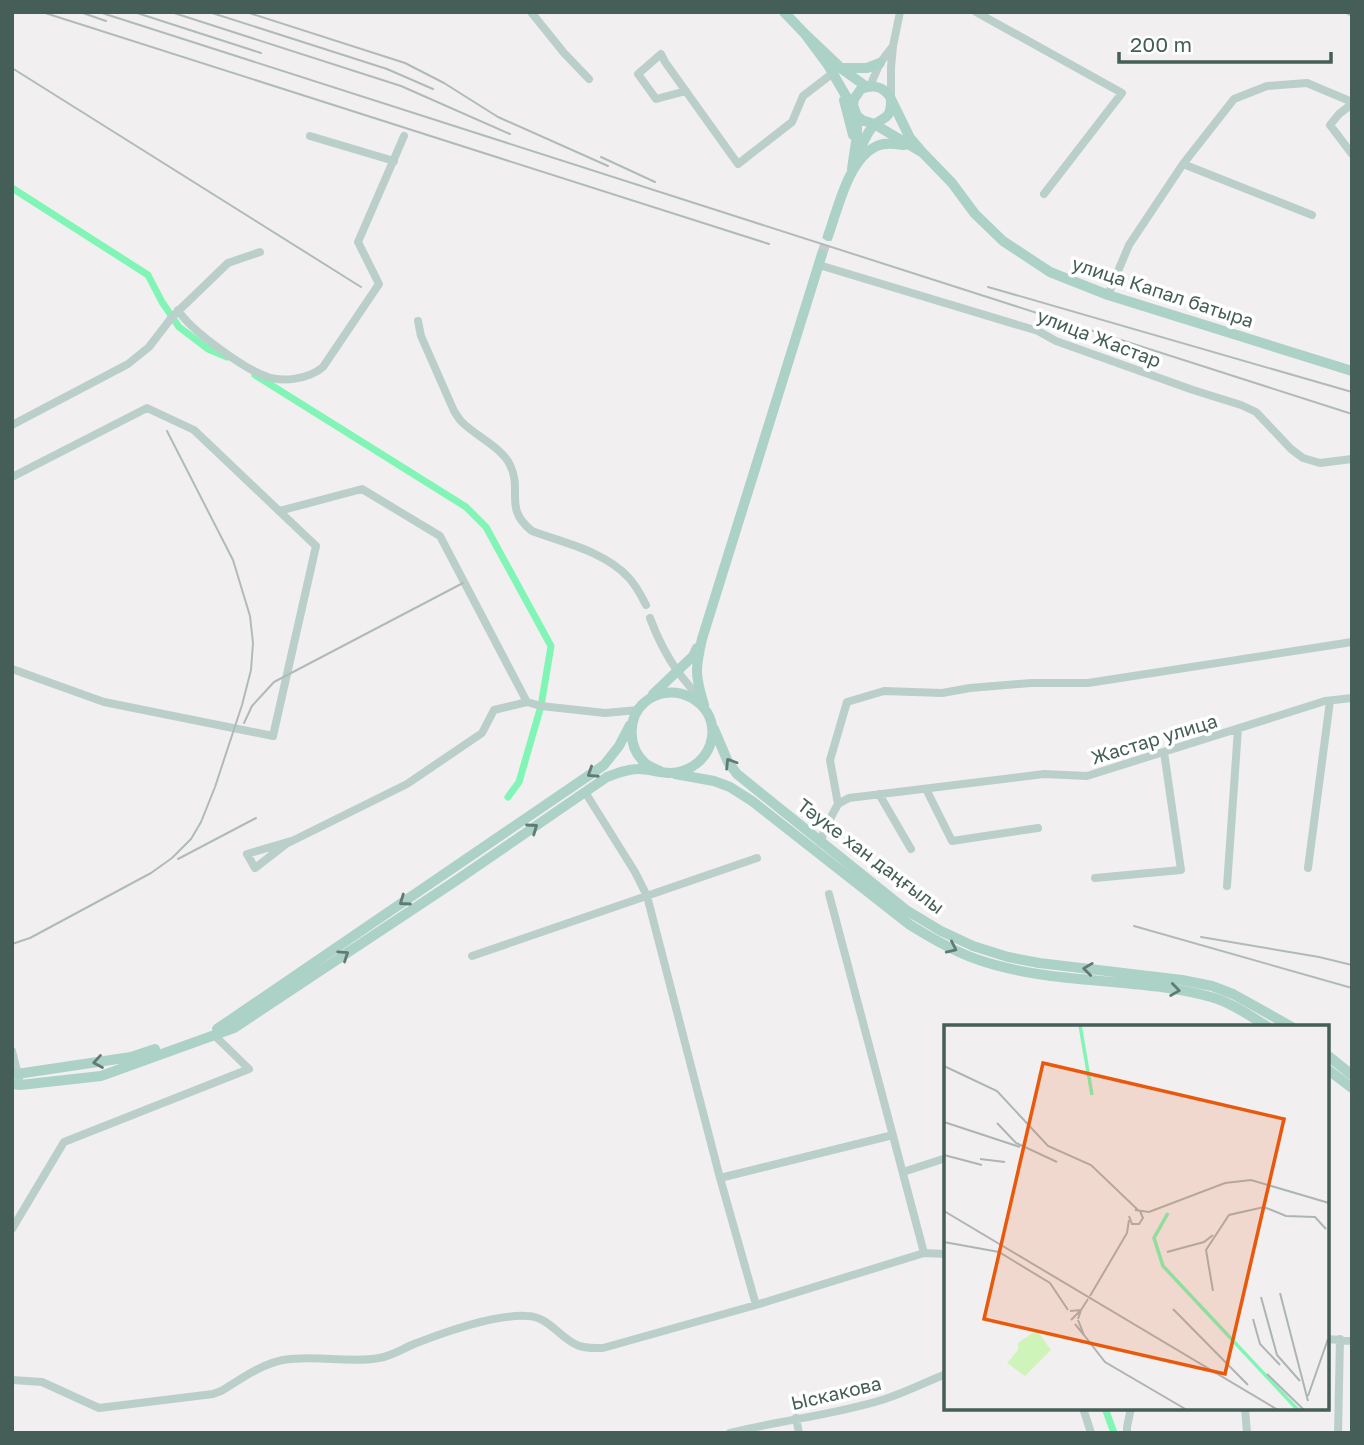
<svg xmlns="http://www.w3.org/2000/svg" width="1364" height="1445" font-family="'Golos Text',sans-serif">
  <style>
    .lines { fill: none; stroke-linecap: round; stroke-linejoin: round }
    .canal { stroke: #81f5b5; stroke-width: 7 }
    .major-tunnel { stroke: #c7cbca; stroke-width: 10; stroke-dasharray: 10 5; stroke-linecap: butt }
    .minor { stroke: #bbcfca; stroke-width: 8 }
    .major { stroke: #acd1c7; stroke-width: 10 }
    .rail { stroke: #b0bab9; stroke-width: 2 }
    .oneway { stroke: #5f7b73 }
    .labels { text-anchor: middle; stroke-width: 7; stroke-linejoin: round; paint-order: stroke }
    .street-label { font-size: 19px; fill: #455e57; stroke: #fff }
    .inset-river { fill: none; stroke: #81f5b5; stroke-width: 3.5 }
    .inset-road { fill: none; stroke: #adb5b3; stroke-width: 2 }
    .view { fill: #e8590c; fill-opacity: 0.15; stroke: #e8590c; stroke-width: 3.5 }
    .inset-edge { fill: none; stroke: #455e57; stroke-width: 3.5 }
  </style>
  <rect width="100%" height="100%" fill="#f2eff1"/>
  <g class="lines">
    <path class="canal" d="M12,188L148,275L162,302L179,327L208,349L227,357
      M255,375L466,507L486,527L551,646L541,706L519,782L508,797
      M1105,1408L1114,1433"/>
    <path class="major-tunnel" d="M822,254L828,236"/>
    <path class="minor" d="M531,12L564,53L589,79
      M976,12L1122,93L1044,194
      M1350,12L1352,13
      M893,46L900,12
      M870,86L880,63L893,46L891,67V98
      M686,91L656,99L638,74L661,54L665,62L738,164L792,122L803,96L833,73
      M1352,104L1339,114L1330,125L1352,154
      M310,136L394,161
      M1183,164L1312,215
      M819,265L1038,331L1056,341L1193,390L1241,405L1256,412L1291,449L1303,458L1320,463L1352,459
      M1108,295L1129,245L1183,164L1234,99L1267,86L1307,83L1352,102
      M178,310C190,330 243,368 265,376C282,383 309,379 323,367L379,284L358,242L404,136
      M418,321L421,336L454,411C456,414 458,417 460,420C472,434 503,448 510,465C523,491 503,508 532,531C564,543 604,551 628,577C636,585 641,595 646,605
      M12,425L128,364L149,347L172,317L228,263L260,252
      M12,477L147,408L194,430L316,546L273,736L104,702L12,669
      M279,511L362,489L440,536L527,702L541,706L605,713L638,710
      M650,618C657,637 666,655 678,672C685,681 693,689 698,699
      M926,789L952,841L1038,828
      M585,792L635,872L647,896L720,1178L756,1305
      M879,794L911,849
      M838,804L830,760L847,702L884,691L942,693L970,688L1031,683H1088L1352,642
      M291,841L247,854L255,868L286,844L407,784L482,733L494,710L527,702
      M821,843L824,830L838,804L849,798L1044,774L1087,776L1325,701L1352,698
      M1308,868L1330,701
      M1095,878L1181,870L1164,752
      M1227,886L1238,729
      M829,894L924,1253
      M472,956L757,858
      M12,1051L19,1079
      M903,1172L946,1158
      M720,1178L893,1135
      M12,1229L64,1142L249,1069L214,1035
      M1327,1339L1352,1341
      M12,1380L42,1382L99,1408L213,1394L221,1391C240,1380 261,1364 283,1360C315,1354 348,1364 379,1358C392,1356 402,1349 414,1344C445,1332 494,1314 527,1316C548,1316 560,1338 577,1345C586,1349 594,1348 603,1348L756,1305L924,1253L946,1254
      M1083,1408L1091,1433
      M1245,1408L1247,1433
      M796,1418L799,1433
      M730,1433C781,1420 835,1415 885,1399C906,1392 926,1382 946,1374
      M1127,1433V1427L1131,1408
      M1338,1433L1340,1339"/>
    <path class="major" d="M784,12L805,34
      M842,68H867L880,63
      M867,87C877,85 883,88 889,95L910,138L923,153L874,124L862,120L857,116L853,105L854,99L861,89Z
      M844,100L853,135
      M854,110L828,65L805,34L843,70L867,87
      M857,116V135L852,169C858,155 863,139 872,127C881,116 891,122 891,101
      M923,153L952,183L975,214L1003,241L1050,272L1108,295L1352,371
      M828,236C838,209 848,159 877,146C885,142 896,144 904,145
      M653,694L693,656L697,648
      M704,705C695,676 695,669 702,639L822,254
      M714,729L728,762L737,774L906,910L941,931L973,946L1008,957L1039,963L1182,980L1212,986L1233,994L1292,1027
      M675,774L714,781L730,787L752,801L910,925C931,938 953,951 976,959C1052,986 1134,976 1211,997C1232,1003 1250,1016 1268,1027
      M217,1029L604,765L619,746L630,725
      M1327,1055L1352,1075
      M1327,1069L1352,1088
      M12,1073L17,1074L131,1057L155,1049
      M12,1084L20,1085L101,1076L234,1028L457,880L607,777C617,773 627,769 638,769C649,769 660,773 671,773C691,772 709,758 712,737C717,701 672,679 645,702C627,717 627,748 646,764C650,767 656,769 660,771"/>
    <path class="rail" d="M42,12L769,244
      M80,12L106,21
      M99,12L1352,414
      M134,12L261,53
      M171,12L401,86L510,134
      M209,12L387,69L433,89
      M246,12L405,63L444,83L498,117L608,166
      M12,68L361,287
      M601,157L655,182
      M988,287L1352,392
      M244,723L252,706L274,682L463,583
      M178,859L256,818
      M1134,926L1352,988
      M1201,937L1319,957L1352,965
      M12,944L30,938L151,873L172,858L191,839L201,822L215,787L242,705L251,670L253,643L250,616L233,560L167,431"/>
  </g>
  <defs><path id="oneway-chevron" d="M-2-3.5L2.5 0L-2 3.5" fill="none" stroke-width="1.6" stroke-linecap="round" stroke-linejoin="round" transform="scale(1.75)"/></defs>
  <g class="oneway">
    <use href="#oneway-chevron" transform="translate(730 763) rotate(-122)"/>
    <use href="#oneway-chevron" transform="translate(592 773) rotate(147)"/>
    <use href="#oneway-chevron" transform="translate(533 828) rotate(-35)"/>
    <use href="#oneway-chevron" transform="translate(404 901) rotate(145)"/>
    <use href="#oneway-chevron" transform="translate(952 948) rotate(25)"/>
    <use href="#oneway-chevron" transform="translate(344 955) rotate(-34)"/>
    <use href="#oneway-chevron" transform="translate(1088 969) rotate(-173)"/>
    <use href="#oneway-chevron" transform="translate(1175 990) rotate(8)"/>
    <use href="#oneway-chevron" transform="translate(98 1062) rotate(171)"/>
  </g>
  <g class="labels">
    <g class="street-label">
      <text transform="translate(1163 292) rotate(18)" y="7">улица Капал батыра</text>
      <text transform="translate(1099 338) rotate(21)" y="7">улица Жастар</text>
      <text transform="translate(1154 739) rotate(-17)" y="7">Жастар улица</text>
      <text transform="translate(871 856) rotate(37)" y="7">Тәуке хан даңғылы</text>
      <text transform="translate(836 1393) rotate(-13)" y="7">Ыскакова</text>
    </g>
  </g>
  <g transform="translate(944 1025)">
    <rect width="385" height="385" fill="#f2eff1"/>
    <path d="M93,305L107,325L81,351L63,338L74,325V318Z" fill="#cff4b9"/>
    <path class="inset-river" d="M136,0L148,70M224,188L210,213L219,241L354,385"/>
    <path class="inset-road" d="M0,41L53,66L104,121L147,140L194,185M0,97L76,122M53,98L72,118L113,137M0,130L38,140M36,134L61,137M191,185L205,187L281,158L307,155L385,178M0,186L334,385M185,191L188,199H195L199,193L196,186M0,217L55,227L106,258L124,285M223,227L260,217L269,210M269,266L262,225L285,190L320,182L342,191L371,192L382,204M336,268L364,376M146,271L183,208L185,195M317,272L333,330L356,356M229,284L304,360M126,286L137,285L144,274M309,294L316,319L336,340M127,295L137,285L134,294M131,299L140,310L134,295M140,310L161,337L243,385M323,349L360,385M364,371L384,314"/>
    <path class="view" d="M99,38L340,94L281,349L40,294Z"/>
    <rect width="385" height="385" class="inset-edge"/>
  </g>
  <rect width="1364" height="1445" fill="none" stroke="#455e57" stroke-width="28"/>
  <path d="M1119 52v10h212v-10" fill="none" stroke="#455e57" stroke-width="3.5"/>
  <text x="1130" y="52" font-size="21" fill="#455e57" stroke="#ffffff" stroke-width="5" paint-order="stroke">200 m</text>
</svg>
